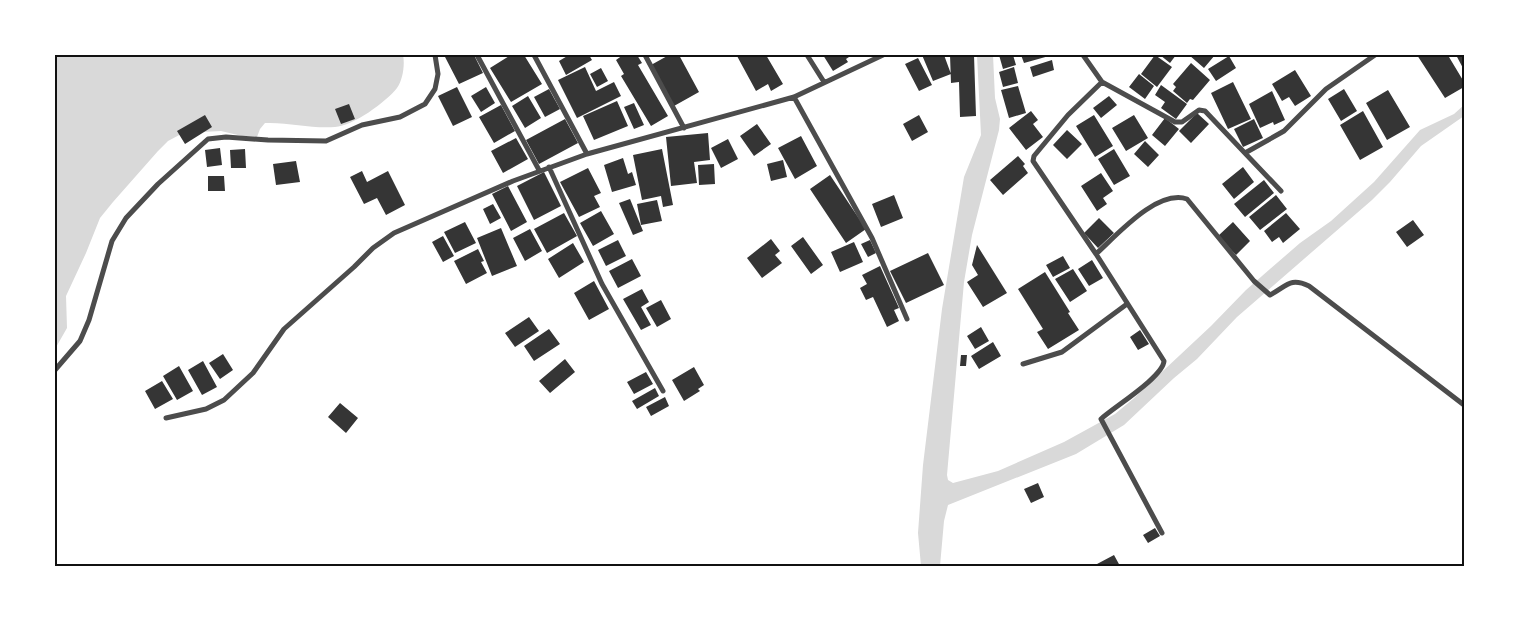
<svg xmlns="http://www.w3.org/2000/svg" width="1519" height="621" font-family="Rubik,sans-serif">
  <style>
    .water { fill: #d9d9d9 }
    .building { fill: #353535 }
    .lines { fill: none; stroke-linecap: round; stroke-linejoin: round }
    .minor { stroke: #4c4c4c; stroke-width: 5 }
    .neatline { fill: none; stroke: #111; stroke-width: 2 }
  </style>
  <rect width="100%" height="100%" fill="#fff"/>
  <path class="water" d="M55,55H403C405,64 403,80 397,88C386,102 353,126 335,127C312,129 289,122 265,123L260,129L257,137L242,136L221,131L183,133L168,141L158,151L113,202L100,218L86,253L66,296L67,328L55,349Z
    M977,55H993L995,98L1000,119L999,130L972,235L964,282L947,475L948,480L953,483L998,471L1064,442L1115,414L1133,399L1211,326L1246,290L1300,243L1331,221L1374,182L1420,130L1454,114L1464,105V116L1421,146L1390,182L1372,200L1237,317L1197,359L1174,378L1124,425L1076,454L948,505L944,521L940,566H921L918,533L923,465L942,309L964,177L981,135Z"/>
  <path class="building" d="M444,55H474L483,73L459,84Z
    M511,55H524L542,84L511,102L490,68Z
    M569,55H589L592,60L566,75L559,61Z
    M623,55H637L642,63L638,65L668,116L651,126L621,76L624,74L616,60Z
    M669,55H679L699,92L674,106L651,65Z
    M739,55H766L783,84L771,91L768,84L756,91L737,56Z
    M823,55H852L846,59L848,62L833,71Z
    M922,55H944L951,74L933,81Z
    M950,55H974L976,116L960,117L959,82L951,83Z
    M999,55H1013L1016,65L1003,69Z
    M1021,55H1049V56L1024,63Z
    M1155,55L1172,67L1157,87L1141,74Z
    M1160,55H1176L1170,63Z
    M1189,55H1215L1204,68Z
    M1417,55H1452L1449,57L1464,82V87L1445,98Z
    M1456,55H1464V70Z
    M1229,56L1236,68L1216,81L1208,69Z
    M918,58L932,85L919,91L905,64Z
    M1052,60L1054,70L1033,77L1030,67Z
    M1191,63L1210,80L1193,100L1190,99L1187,103L1173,91L1176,87L1173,84Z
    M585,67L596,91L614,82L621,96L577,118L558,80Z
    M1014,67L1018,83L1003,87L999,72Z
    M601,68L608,81L597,87L590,74Z
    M1295,70L1311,96L1295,106L1289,97L1282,101L1272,84Z
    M1139,74L1154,86L1145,99L1129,87Z
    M1233,82L1251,119L1228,129L1211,93Z
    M1161,85L1187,104L1176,119L1161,108L1165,102L1155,95Z
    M1018,86L1026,113L1009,118L1001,90Z
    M457,87L472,117L453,126L438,96Z
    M486,87L495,103L481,112L471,96Z
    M549,89L560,109L545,117L534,97Z
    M1344,89L1357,111L1341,121L1328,99Z
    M1388,90L1410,127L1387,140L1366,103Z
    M1272,91L1285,120L1274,125L1273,122L1260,128L1249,104Z
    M528,96L541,118L525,128L512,106Z
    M1109,96L1117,105L1101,118L1093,108Z
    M617,101L628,126L594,140L583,116Z
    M634,103L644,125L634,129L624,107Z
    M349,104L355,119L341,124L335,109Z
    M501,105L515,131L494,143L479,117Z
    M1031,111L1038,120L1033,124L1043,137L1026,150L1009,128Z
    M1363,111L1383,147L1360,160L1340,125Z
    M1197,113L1209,124L1191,143L1179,131Z
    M205,115L212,127L185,144L177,131Z
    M919,115L928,132L912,141L903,124Z
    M1094,115L1113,146L1095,157L1076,126Z
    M1134,115L1148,138L1126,151L1112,128Z
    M1165,118L1179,129L1165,146L1152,135Z
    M565,119L578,143L539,164L526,140Z
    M1254,119L1263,138L1243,147L1234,129Z
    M757,124L771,144L754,156L740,136Z
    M1067,130L1082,144L1067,159L1053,145Z
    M708,133L710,160L694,162L697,183L671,186L666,137Z
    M801,136L817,166L795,179L778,148Z
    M516,138L528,159L503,173L491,151Z
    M728,139L738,159L721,168L711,148Z
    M1145,141L1159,155L1148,167L1134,154Z
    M220,148L222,165L207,167L205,150Z
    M245,149L246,168H231L230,150Z
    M662,149L673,205L663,207L661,196L642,200L633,155Z
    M1114,149L1130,176L1114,185L1098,159Z
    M1018,156L1025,164L1023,166L1028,173L1003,195L990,180Z
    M623,158L628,174L632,172L636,185L612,192L604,165Z
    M783,160L787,177L771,181L767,164Z
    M296,161L300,182L276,185L273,164Z
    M714,164L715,184L699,185L698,165Z
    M1243,167L1254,182L1234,199L1222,184Z
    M588,168L601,193L594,196L600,207L579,217L560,182Z
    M362,171L367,182L388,171L405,205L386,215L377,198L364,204L350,177Z
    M544,172L561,206L534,220L517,186Z
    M1101,173L1113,191L1103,198L1107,204L1097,211L1081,186Z
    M830,175L866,229L846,243L810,189Z
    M208,176H224L225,191H208Z
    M1264,180L1274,193L1245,217L1234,204Z
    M508,186L527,222L511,231L492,194Z
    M894,195L903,218L881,227L872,204Z
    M1276,195L1287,209L1260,230L1249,217Z
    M630,199L643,231L633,235L619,203Z
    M657,200L662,221L641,225L637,204Z
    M493,204L501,218L490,224L483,209Z
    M601,211L614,234L593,246L580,223Z
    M564,213L577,236L547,253L534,229Z
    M1286,213L1300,229L1283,243L1279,237L1272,242L1264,231Z
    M1099,218L1114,233L1098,248L1084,233Z
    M1413,220L1424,235L1407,247L1396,232Z
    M465,222L476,243L455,253L444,232Z
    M1233,222L1250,241L1236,255L1218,236Z
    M501,228L517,266L492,276L477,238Z
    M530,229L542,251L525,261L513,238Z
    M443,236L454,256L443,262L432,242Z
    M803,237L823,265L811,274L791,246Z
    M771,239L780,251L775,255L782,263L762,278L747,258Z
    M618,240L626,256L606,266L598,250Z
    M870,240L876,253L868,257L861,244Z
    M854,242L863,262L840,272L831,252Z
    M573,243L584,262L559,278L548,259Z
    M977,245L1007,293L983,307L967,282L978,275L972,265Z
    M478,249L484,261L481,262L487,273L466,284L454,261Z
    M928,253L944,285L906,303L890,271Z
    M1063,256L1070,268L1053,277L1046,265Z
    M632,259L641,276L618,288L609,271Z
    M1092,260L1103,278L1089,286L1078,269Z
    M880,266L899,308L894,310L899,321L887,327L873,297L866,300L860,288L867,284L862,275Z
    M1073,269L1087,291L1070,302L1055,279Z
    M1045,272L1070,312L1068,313L1079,330L1048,349L1037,332L1043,329L1018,289Z
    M594,281L609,309L589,320L574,293Z
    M642,289L649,302L641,307L651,325L641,330L623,299Z
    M661,300L671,319L657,327L646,308Z
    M529,317L539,331L515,347L505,333Z
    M981,327L989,341L975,349L967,336Z
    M549,329L560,344L534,361L524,346Z
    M1140,330L1149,344L1138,350L1130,337Z
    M993,342L1001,356L979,369L971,356Z
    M223,354L233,370L220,379L209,363Z
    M961,355H967L966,366H960Z
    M565,359L575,372L550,393L539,381Z
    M203,361L217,387L202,395L188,370Z
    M179,366L193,391L177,400L163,376Z
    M694,367L704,385L698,389L700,391L684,401L672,380Z
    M646,372L653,384L634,394L627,382Z
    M162,381L173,399L155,409L145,391Z
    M655,388L659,396L637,409L632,401Z
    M665,397L669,406L651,416L646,407Z
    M340,403L358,418L346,433L328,417Z
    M1038,483L1044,497L1031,503L1024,489Z
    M1155,528L1160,536L1148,543L1143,535Z
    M1114,555L1120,566H1098L1097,564Z"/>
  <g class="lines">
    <path class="minor" d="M477,55L539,170
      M534,55L587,154
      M645,55L684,128
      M807,55L824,82
      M1083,55L1102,82L1175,122H1182L1199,110L1205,111L1281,191
      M1102,82L1068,115L1034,156L1033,161L1096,254L1164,361C1163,377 1114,407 1101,419L1162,533
      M794,97L872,238L907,319
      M1245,153L1284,131L1326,89L1375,55
      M549,167L602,284L663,391
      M1096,254C1117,235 1157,189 1187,199L1254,281L1270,295C1287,286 1290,277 1309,286L1464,405
      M1023,364L1062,352L1127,304
      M55,370L80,341L89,320L112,241L126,218L158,184L208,139L226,137L268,140L326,141L362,125L400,117L425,104L435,89L438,74L435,55
      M166,418L206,409L224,400L253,373L284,329L354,267L373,248L394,233L513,181L587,154L794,97L883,55"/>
  </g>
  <rect width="1519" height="621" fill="none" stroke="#ffffff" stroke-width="112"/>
  <rect x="56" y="56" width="1407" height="509" class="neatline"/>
</svg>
